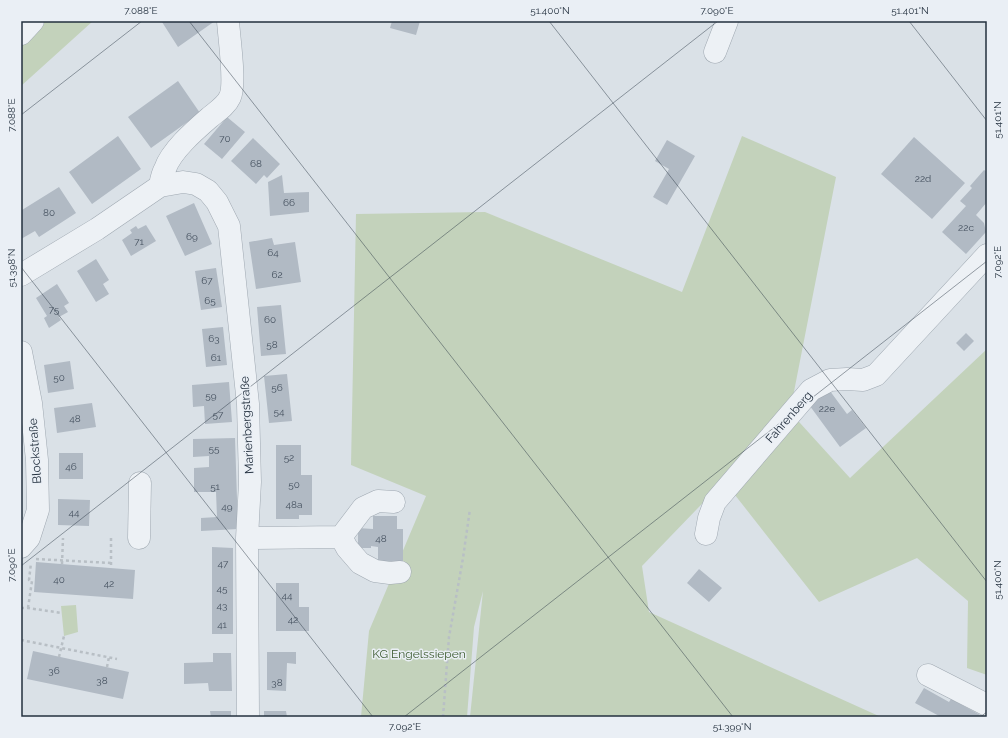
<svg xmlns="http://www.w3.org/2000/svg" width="1008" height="738" font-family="Raleway,sans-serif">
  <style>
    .green { fill: #c3d2bb }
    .building { fill: #b1bac4 }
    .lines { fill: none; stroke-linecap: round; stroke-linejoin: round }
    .minor-casing { stroke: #9fa8b1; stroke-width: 23 }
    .path { stroke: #b8bfc5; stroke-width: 2.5; stroke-dasharray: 3 3; stroke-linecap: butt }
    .minor { stroke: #edf1f5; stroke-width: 22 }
    .ticks { fill: none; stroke: #23303e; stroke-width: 1; stroke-opacity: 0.45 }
    .labels { text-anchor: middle; stroke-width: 3; stroke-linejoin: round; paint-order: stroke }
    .number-label { font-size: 10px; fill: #465260 }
    .street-label { font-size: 12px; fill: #23303e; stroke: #eaeff5 }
    .park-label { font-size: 12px; fill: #3c5b2f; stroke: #eaeff5 }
    .neatline { fill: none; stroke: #23303e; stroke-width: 1.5 }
    .ticks-label { font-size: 10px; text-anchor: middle; fill: #23303e }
  </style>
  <rect width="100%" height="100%" fill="#dae1e7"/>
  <path class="green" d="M21,21H93L21,86Z
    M742,136L836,177L790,412L850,478L987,349V675L967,668L968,601L917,558L819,602L724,481L642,566L649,612L881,717H470L483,591L474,627L467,717H361L369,631L426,496L351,465L356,214L485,212L682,292Z
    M76,605L78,632L64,636L61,606Z"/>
  <path class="building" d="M164,21H215L178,47L162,22Z
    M392,21H420L416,35L390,28Z
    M178,81L200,113L151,148L128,117Z
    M227,117L245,132L222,159L204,144Z
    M118,136L141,169L92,204L69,172Z
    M914,137L965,183L932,219L881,174Z
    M253,138L280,164L267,178L264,175L256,184L231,161Z
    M667,140L695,156L667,205L653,197L669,169L655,161Z
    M984,170L987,172V202L976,215L984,223L986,232L966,254L942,232L966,206L960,201L972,188L970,186Z
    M282,175L284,193L309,192V212L270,216L268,182Z
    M59,187L76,213L39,237L35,231L21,239V208L22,210Z
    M194,203L212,244L185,256L166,216Z
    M146,225L156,241L131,256L122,240L132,233L130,230L136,226L138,229Z
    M272,238L274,245L295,242L301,282L256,289L249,242Z
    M96,259L109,280L103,284L109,294L96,302L77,271Z
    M216,268L222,307L201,310L195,271Z
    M57,284L69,303L64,306L68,312L59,317L61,320L49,328L44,318L47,316L36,298Z
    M281,305L286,354L261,356L257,307Z
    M223,327L227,365L206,367L202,329Z
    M966,333L974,341L964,351L956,343Z
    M70,361L74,389L48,393L44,365Z
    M287,374L292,421L269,423L264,376Z
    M229,382L232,422L205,424L204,406L193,407L192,385Z
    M827,387L847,414L852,410L866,428L840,447L807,402Z
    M92,403L96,427L57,433L54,408Z
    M235,438L238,529L201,531V518L217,517L216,492H194V468L209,467V456L193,457V439Z
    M276,445H301V475H312V515H299V519H276Z
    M59,453H83V479H59Z
    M58,499L90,500L89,526L58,525Z
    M373,516H397V529H403V562H378V547L371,546V548H358V528L373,529Z
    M212,547L233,548V634H212Z
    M36,562L135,570L133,599L34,592Z
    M699,569L722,588L709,602L687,583Z
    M276,583H299V607H309V631H276Z
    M33,651L129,672L123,699L27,679Z
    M267,652H296V664L287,663L286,691L267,690Z
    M213,653H231L232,691H209L208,683L184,684V663L213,662Z
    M924,688L949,702L951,699L984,717H941L915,703Z
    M210,711H231V717H211Z
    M264,711H286L287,717H264Z"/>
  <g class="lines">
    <g class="minor-casing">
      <path id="minor" d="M21,34L33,21
        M715,52L727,21
        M160,186C161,180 162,174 165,169C171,151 194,131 209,118C216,112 226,106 230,97C236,84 229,37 228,21
        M21,275L97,229L160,186L183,182L196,184L208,191L217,202L229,226L248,404L250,482L247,538L248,717
        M21,352L31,403L37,460L38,510L29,538L21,547
        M706,534L709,518L715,502L811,390L830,380L847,379L863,380L876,375L987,255
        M341,537L347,548L360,563L375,571L390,573L400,572
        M139,538L140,483
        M247,538L341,537L363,508L378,501L394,502
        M928,675L987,705"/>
    </g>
    <path class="path" d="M111,538V568
      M36,559L111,563
      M62,564L63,538
      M21,608H28L62,613
      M28,608L32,581L29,580L31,563
      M21,640L117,659
      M59,657L64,636
      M107,667L109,657
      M443,717L449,637L463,558L470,509"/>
    <use href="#minor" class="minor"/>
  </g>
  <path class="ticks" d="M189,21L733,717M549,21L987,582M909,21L987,121M21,115L142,21M21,267L373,717M21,566L718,21M404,717L987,261M980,717L987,712"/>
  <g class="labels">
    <g class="number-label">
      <text x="225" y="142">70</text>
      <text x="256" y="167">68</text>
      <text x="923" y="182">22d</text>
      <text x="289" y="206">66</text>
      <text x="49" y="216">80</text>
      <text x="966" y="231">22c</text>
      <text x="192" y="240">69</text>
      <text x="139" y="245">71</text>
      <text x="273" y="256">64</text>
      <text x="277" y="278">62</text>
      <text x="207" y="284">67</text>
      <text x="210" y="304">65</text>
      <text x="54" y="313">75</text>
      <text x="270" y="323">60</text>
      <text x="214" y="342">63</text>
      <text x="272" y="348">58</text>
      <text x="216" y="361">61</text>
      <text x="59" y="381">50</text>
      <text x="277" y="391">56</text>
      <text x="211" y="399">59</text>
      <text x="827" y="412">22e</text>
      <text x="279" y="415">54</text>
      <text x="218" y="418">57</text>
      <text x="75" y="422">48</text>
      <text x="214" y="452">55</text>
      <text x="289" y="461">52</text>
      <text x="71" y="470">46</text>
      <text x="294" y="488">50</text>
      <text x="215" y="490">51</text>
      <text x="294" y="508">48a</text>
      <text x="227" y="510">49</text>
      <text x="74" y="516">44</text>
      <text x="381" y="542">48</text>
      <text x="223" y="567">47</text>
      <text x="59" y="583">40</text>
      <text x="109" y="587">42</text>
      <text x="222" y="592">45</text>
      <text x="287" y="599">44</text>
      <text x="222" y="609">43</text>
      <text x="293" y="623">42</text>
      <text x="222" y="628">41</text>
      <text x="54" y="674">36</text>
      <text x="102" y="684">38</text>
      <text x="277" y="686">38</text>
    </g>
    <g class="street-label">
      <text transform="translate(789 417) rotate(-49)" y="4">Fahrenberg</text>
      <text transform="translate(247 425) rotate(-93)" y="4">Marienbergstraße</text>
      <text transform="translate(35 451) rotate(-94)" y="4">Blockstraße</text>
    </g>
    <g class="park-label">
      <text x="419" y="658">KG Engelssiepen</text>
    </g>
  </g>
  <rect width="1008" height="738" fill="none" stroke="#eaeff5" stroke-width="44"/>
  <rect x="22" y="22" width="964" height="694" class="neatline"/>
  <g class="ticks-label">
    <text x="141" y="14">7.088°E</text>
    <text x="550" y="14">51.400°N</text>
    <text x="717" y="14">7.090°E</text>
    <text x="910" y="14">51.401°N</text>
    <text transform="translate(11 115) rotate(-90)" y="4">7.088°E</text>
    <text transform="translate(997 120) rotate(-90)" y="4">51.401°N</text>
    <text transform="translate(997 262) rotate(-90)" y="4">7.092°E</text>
    <text transform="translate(11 268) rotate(-90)" y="4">51.398°N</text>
    <text transform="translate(11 565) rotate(-90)" y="4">7.090°E</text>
    <text transform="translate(997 580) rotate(-90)" y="4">51.400°N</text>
    <text x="405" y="730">7.092°E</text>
    <text x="732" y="730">51.399°N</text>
  </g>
</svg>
